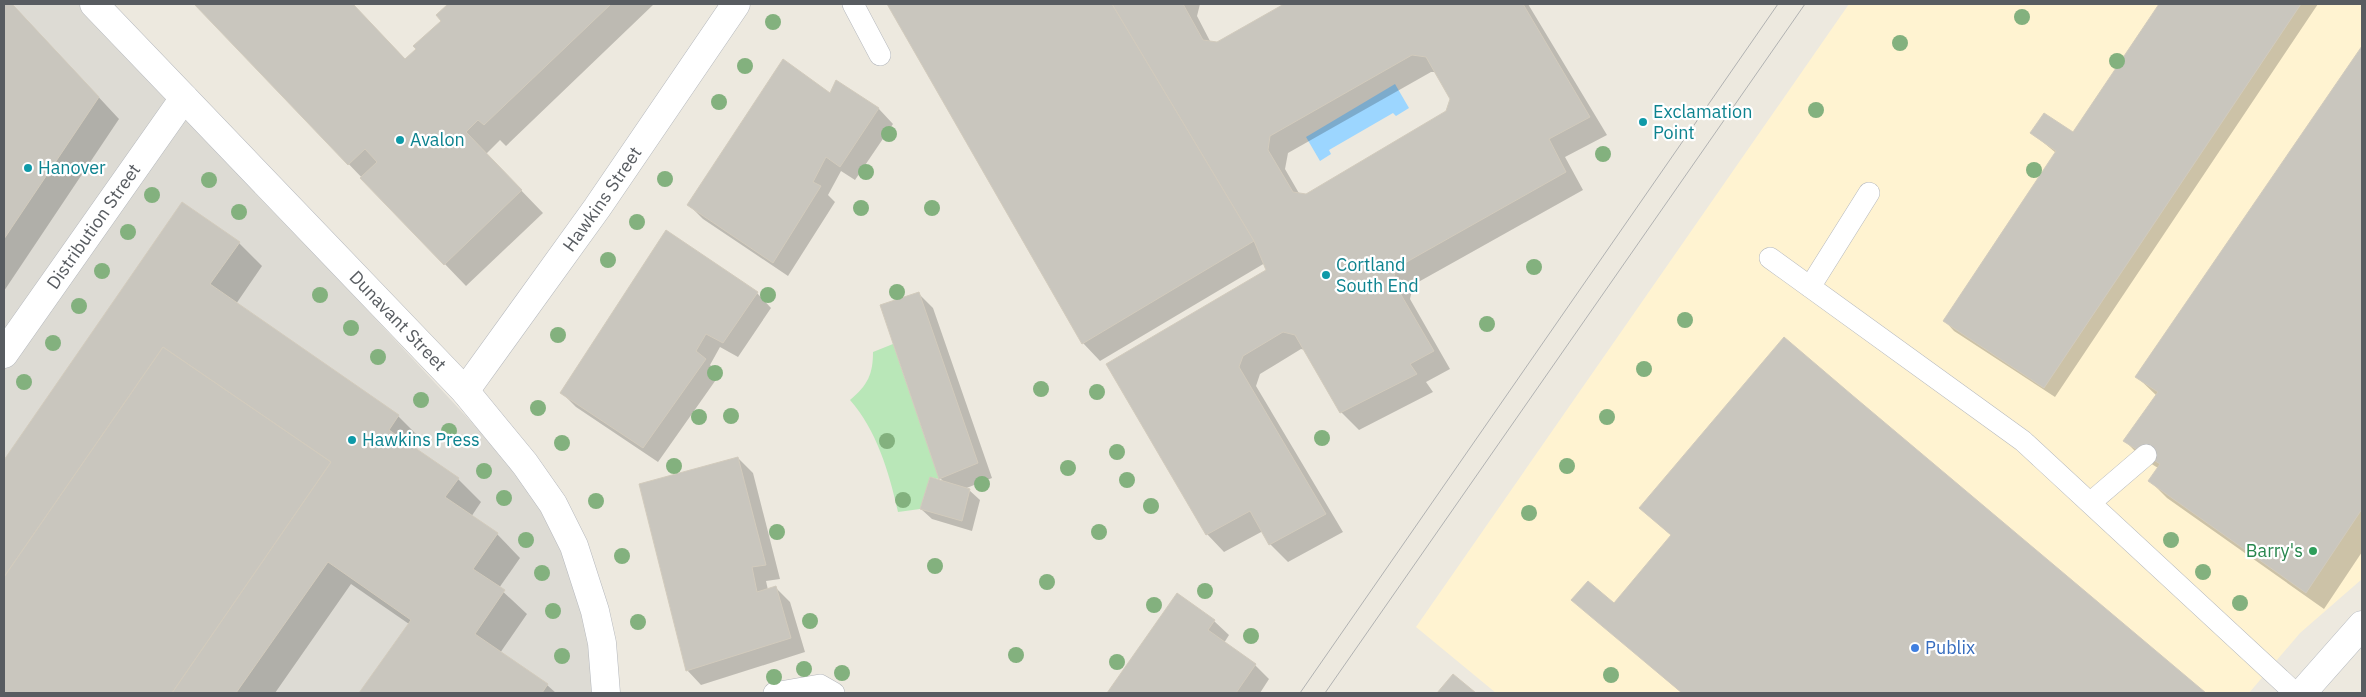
<svg xmlns="http://www.w3.org/2000/svg" width="2366" height="697" font-family="'IBM Plex Sans',sans-serif">
  <style>
    .commercial { fill: #fff3d1 }
    .industrial { fill: #dddbd4 }
    .green { fill: #b9e7b8 }
    .water { fill: #9cd6ff }
    .shadow { fill: #0003; fill-rule: evenodd }
    .building { fill: #c9c6be; stroke: #d2cbbd; fill-rule: evenodd }
    .lines { fill: none; stroke-linecap: round; stroke-linejoin: round }
    .service-casing { stroke: #b5b8bd; stroke-width: 22 }
    .minor-casing { stroke: #b5b8bd; stroke-width: 29 }
    .secondary-casing { stroke: #b5b9bf; stroke-width: 29 }
    .service { stroke: #fff; stroke-width: 21 }
    .minor { stroke: #fff; stroke-width: 28 }
    .secondary { stroke: #fff; stroke-width: 28 }
    .tram { stroke: #b1b2b2; stroke-width: 1 }
    .tree { fill: #83b17e }
    .culture-dot { fill: #0f9aa8; stroke: #fff; stroke-width: 2 }
    .leisure-dot { fill: #2e9e5b; stroke: #fff; stroke-width: 2 }
    .shop-dot { fill: #3f7fe0; stroke: #fff; stroke-width: 2 }
    .labels { text-anchor: middle; stroke-width: 4.5; stroke-linejoin: round; paint-order: stroke }
    .culture-label { font-size: 18px; fill: #0d838f; stroke: #fff; text-anchor: start }
    .street-label { font-size: 18px; fill: #585c61; stroke: #fff }
    .leisure-label { font-size: 18px; fill: #27864d; stroke: #fff; text-anchor: end }
    .shop-label { font-size: 18px; fill: #366cbe; stroke: #fff; text-anchor: start }
  </style>
  <rect width="100%" height="100%" fill="#ede9df"/>
  <path class="commercial" d="M1849,4H2362V579L2300,633L2249,693H1496L1416,627Z"/>
  <path class="industrial" d="M4,4H79L167,95L518,472L568,549L587,627L593,693H4Z"/>
  <path class="green" d="M893,344L939,479L930,477L920,509L898,512C889,472 877,431 850,400C868,385 873,374 873,352Z"/>
  <path class="water" d="M1395,84L1409,108L1396,116L1393,113L1329,150L1331,154L1320,161L1306,137Z"/>
  <path class="shadow" d="M4,4H12L119,119L4,291Z
    M195,4H352L406,60L443,21L438,15L450,4H654L506,146L500,140L486,154L543,213L466,286Z
    M889,4H1200L1197,16L1211,43L1217,44L1286,4H1528L1607,135L1565,157L1583,190L1413,285L1410,299L1450,369L1426,382L1433,392L1359,430L1341,412L1305,350L1301,349L1260,374L1256,386L1343,532L1288,562L1270,544L1263,531L1224,552L1207,534L1108,364L1268,271L1265,263L1100,361L1083,343ZM1431,72H1436L1451,99L1448,112L1306,196L1300,195L1285,169L1288,153Z
    M2160,4H2318L2055,397L1954,331L1944,320L2056,153L2032,133H2073Z
    M2362,48V552L2324,609L2167,498L2150,481L2158,468L2142,458L2125,441L2157,396L2136,376Z
    M836,81L879,109L893,124L855,180L841,171L828,195L835,202L788,276L703,219L689,205L830,95Z
    M182,204L239,243L262,266L236,304L398,416L421,439L415,449L458,479L481,502L471,517L497,534L520,558L499,588L527,614L500,653L547,685L556,693H361L409,624L351,584L275,693H4V462Z
    M757,293L771,308L738,357L720,347L710,365L720,374L658,462L576,407L562,393Z
    M919,294L933,308L992,478L964,489L969,490L980,500L972,531L932,519L921,509L945,483L940,478Z
    M1784,339L2204,693H1682L1573,600L1614,604L1672,536L1640,508Z
    M738,458L753,473L780,579L766,581L768,590L776,588L790,602L805,652L701,685L687,670Z
    M1177,595L1214,621L1229,635L1224,643L1255,665L1269,679L1260,693H1109Z"/>
  <path class="building" d="M4,4H12L99,97L4,239Z
    M194,4H353L405,59L416,49L413,46L441,21L436,15L448,4H611L484,125L478,120L466,132L522,190L444,265L360,178L377,162L365,149L348,165Z
    M887,4H1112L1254,241L1082,344Z
    M1112,4H1183L1203,40L1217,42L1284,4H1523L1590,117L1549,139L1566,172L1396,268L1393,281L1434,351L1410,364L1417,374L1340,413L1295,335L1283,332L1243,356L1239,367L1326,514L1269,545L1250,511L1206,535L1106,364L1266,270L1254,241ZM1412,55L1426,57L1450,99L1446,111L1306,194L1293,192L1268,150L1270,136Z
    M2159,4H2301L2044,388L1943,321L2056,151L2030,133L2044,113L2073,132Z
    M2362,46V509L2306,593L2148,481L2160,464L2123,441L2158,392L2135,377Z
    M783,59L830,93L836,80L879,108L840,167L826,157L813,182L821,186L773,263L687,205Z
    M182,202L240,242L210,284L399,415L389,430L459,478L445,497L498,533L473,569L505,590L475,634L548,684L542,693H359L411,620L328,562L236,693H172L331,462L163,347L4,577V460Z
    M666,230L758,292L723,343L706,334L696,351L706,359L643,448L560,393Z
    M919,292L978,463L939,479L880,305Z
    M1784,337L1852,395L2206,693H1682L1571,600L1588,581L1614,603L1671,535L1639,508Z
    M163,347L331,462L172,693H4V577Z
    M738,457L766,565L752,567L757,592L776,586L791,638L686,671L639,484Z
    M930,477L970,489L962,521L920,509Z
    M1177,593L1215,620L1208,630L1256,664L1236,693H1107Z
    M1453,674L1476,693H1437Z"/>
  <g class="lines">
    <g class="service-casing">
      <path id="service" d="M853,4L880,55
        M1770,258L2023,441L2295,693
        M1810,287L1869,193
        M2090,503L2146,455
        M774,693L820,685L834,693"/>
    </g>
    <g class="minor-casing">
      <g id="minor">
        <path id="s1" d="M94,4L465,391L525,464L553,504L574,546L595,611L602,643L606,693"/>
        <path id="s2" d="M4,354L184,98"/>
        <path id="s3" d="M465,391L597,208L736,4"/>
      </g>
    </g>
    <g class="secondary-casing">
      <path id="secondary" d="M2302,693L2362,625"/>
    </g>
    <use href="#service" class="service"/>
    <use href="#minor" class="minor"/>
    <use href="#secondary" class="secondary"/>
    <path class="tram" d="M1300,693L1778,4
      M1325,693L1805,4"/>
  </g>
  <g class="tree">
    <circle cx="2022" cy="17" r="8"/>
    <circle cx="773" cy="22" r="8"/>
    <circle cx="1900" cy="43" r="8"/>
    <circle cx="2117" cy="61" r="8"/>
    <circle cx="745" cy="66" r="8"/>
    <circle cx="719" cy="102" r="8"/>
    <circle cx="1816" cy="110" r="8"/>
    <circle cx="889" cy="134" r="8"/>
    <circle cx="1603" cy="154" r="8"/>
    <circle cx="2034" cy="170" r="8"/>
    <circle cx="866" cy="172" r="8"/>
    <circle cx="665" cy="179" r="8"/>
    <circle cx="209" cy="180" r="8"/>
    <circle cx="152" cy="195" r="8"/>
    <circle cx="861" cy="208" r="8"/>
    <circle cx="932" cy="208" r="8"/>
    <circle cx="239" cy="212" r="8"/>
    <circle cx="637" cy="222" r="8"/>
    <circle cx="128" cy="232" r="8"/>
    <circle cx="608" cy="260" r="8"/>
    <circle cx="1534" cy="267" r="8"/>
    <circle cx="102" cy="271" r="8"/>
    <circle cx="897" cy="292" r="8"/>
    <circle cx="320" cy="295" r="8"/>
    <circle cx="768" cy="295" r="8"/>
    <circle cx="79" cy="306" r="8"/>
    <circle cx="1685" cy="320" r="8"/>
    <circle cx="1487" cy="324" r="8"/>
    <circle cx="351" cy="328" r="8"/>
    <circle cx="558" cy="335" r="8"/>
    <circle cx="53" cy="343" r="8"/>
    <circle cx="378" cy="357" r="8"/>
    <circle cx="1644" cy="369" r="8"/>
    <circle cx="715" cy="373" r="8"/>
    <circle cx="24" cy="382" r="8"/>
    <circle cx="1041" cy="389" r="8"/>
    <circle cx="1097" cy="392" r="8"/>
    <circle cx="421" cy="400" r="8"/>
    <circle cx="538" cy="408" r="8"/>
    <circle cx="731" cy="416" r="8"/>
    <circle cx="699" cy="417" r="8"/>
    <circle cx="1607" cy="417" r="8"/>
    <circle cx="449" cy="431" r="8"/>
    <circle cx="1322" cy="438" r="8"/>
    <circle cx="887" cy="441" r="8"/>
    <circle cx="562" cy="443" r="8"/>
    <circle cx="1117" cy="452" r="8"/>
    <circle cx="674" cy="466" r="8"/>
    <circle cx="1567" cy="466" r="8"/>
    <circle cx="1068" cy="468" r="8"/>
    <circle cx="484" cy="471" r="8"/>
    <circle cx="1127" cy="480" r="8"/>
    <circle cx="982" cy="484" r="8"/>
    <circle cx="504" cy="498" r="8"/>
    <circle cx="903" cy="500" r="8"/>
    <circle cx="596" cy="501" r="8"/>
    <circle cx="1151" cy="506" r="8"/>
    <circle cx="1529" cy="513" r="8"/>
    <circle cx="777" cy="532" r="8"/>
    <circle cx="1099" cy="532" r="8"/>
    <circle cx="526" cy="540" r="8"/>
    <circle cx="2171" cy="540" r="8"/>
    <circle cx="622" cy="556" r="8"/>
    <circle cx="935" cy="566" r="8"/>
    <circle cx="2203" cy="572" r="8"/>
    <circle cx="542" cy="573" r="8"/>
    <circle cx="1047" cy="582" r="8"/>
    <circle cx="1205" cy="591" r="8"/>
    <circle cx="2240" cy="603" r="8"/>
    <circle cx="1154" cy="605" r="8"/>
    <circle cx="553" cy="611" r="8"/>
    <circle cx="810" cy="621" r="8"/>
    <circle cx="638" cy="622" r="8"/>
    <circle cx="1251" cy="636" r="8"/>
    <circle cx="1016" cy="655" r="8"/>
    <circle cx="562" cy="656" r="8"/>
    <circle cx="1117" cy="662" r="8"/>
    <circle cx="804" cy="669" r="8"/>
    <circle cx="842" cy="673" r="8"/>
    <circle cx="1611" cy="675" r="8"/>
    <circle cx="774" cy="677" r="8"/>
  </g>
  <g class="culture-dot">
    <circle cx="1643" cy="122" r="5"/>
    <circle cx="400" cy="140" r="5"/>
    <circle cx="28" cy="168" r="5"/>
    <circle cx="1326" cy="275" r="5"/>
    <circle cx="352" cy="440" r="5"/>
  </g>
  <circle class="leisure-dot" cx="2313" cy="551" r="5"/>
  <circle class="shop-dot" cx="1915" cy="648" r="5"/>
  <g class="labels">
    <g class="culture-label">
      <text x="1653" y="118">Exclamation<tspan x="1653" dy="21">Point</tspan></text>
      <text x="410" y="146">Avalon</text>
      <text x="38" y="174">Hanover</text>
      <text x="1336" y="271">Cortland<tspan x="1336" dy="21">South End</tspan></text>
      <text x="362" y="446">Hawkins Press</text>
    </g>
    <g class="street-label">
      <text dy="6" stroke="none"><textPath href="#s3" startOffset="236">Hawkins Street</textPath></text>
      <text dy="6" stroke="none"><textPath href="#s2" startOffset="156">Distribution Street</textPath></text>
      <text dy="6" stroke="none"><textPath href="#s1" startOffset="439">Dunavant Street</textPath></text>
    </g>
    <g class="leisure-label">
      <text x="2303" y="557">Barry's</text>
    </g>
    <g class="shop-label">
      <text x="1925" y="654">Publix</text>
    </g>
  </g>
  <rect width="2366" height="697" fill="none" stroke="#585c61" stroke-width="10"/>
</svg>
